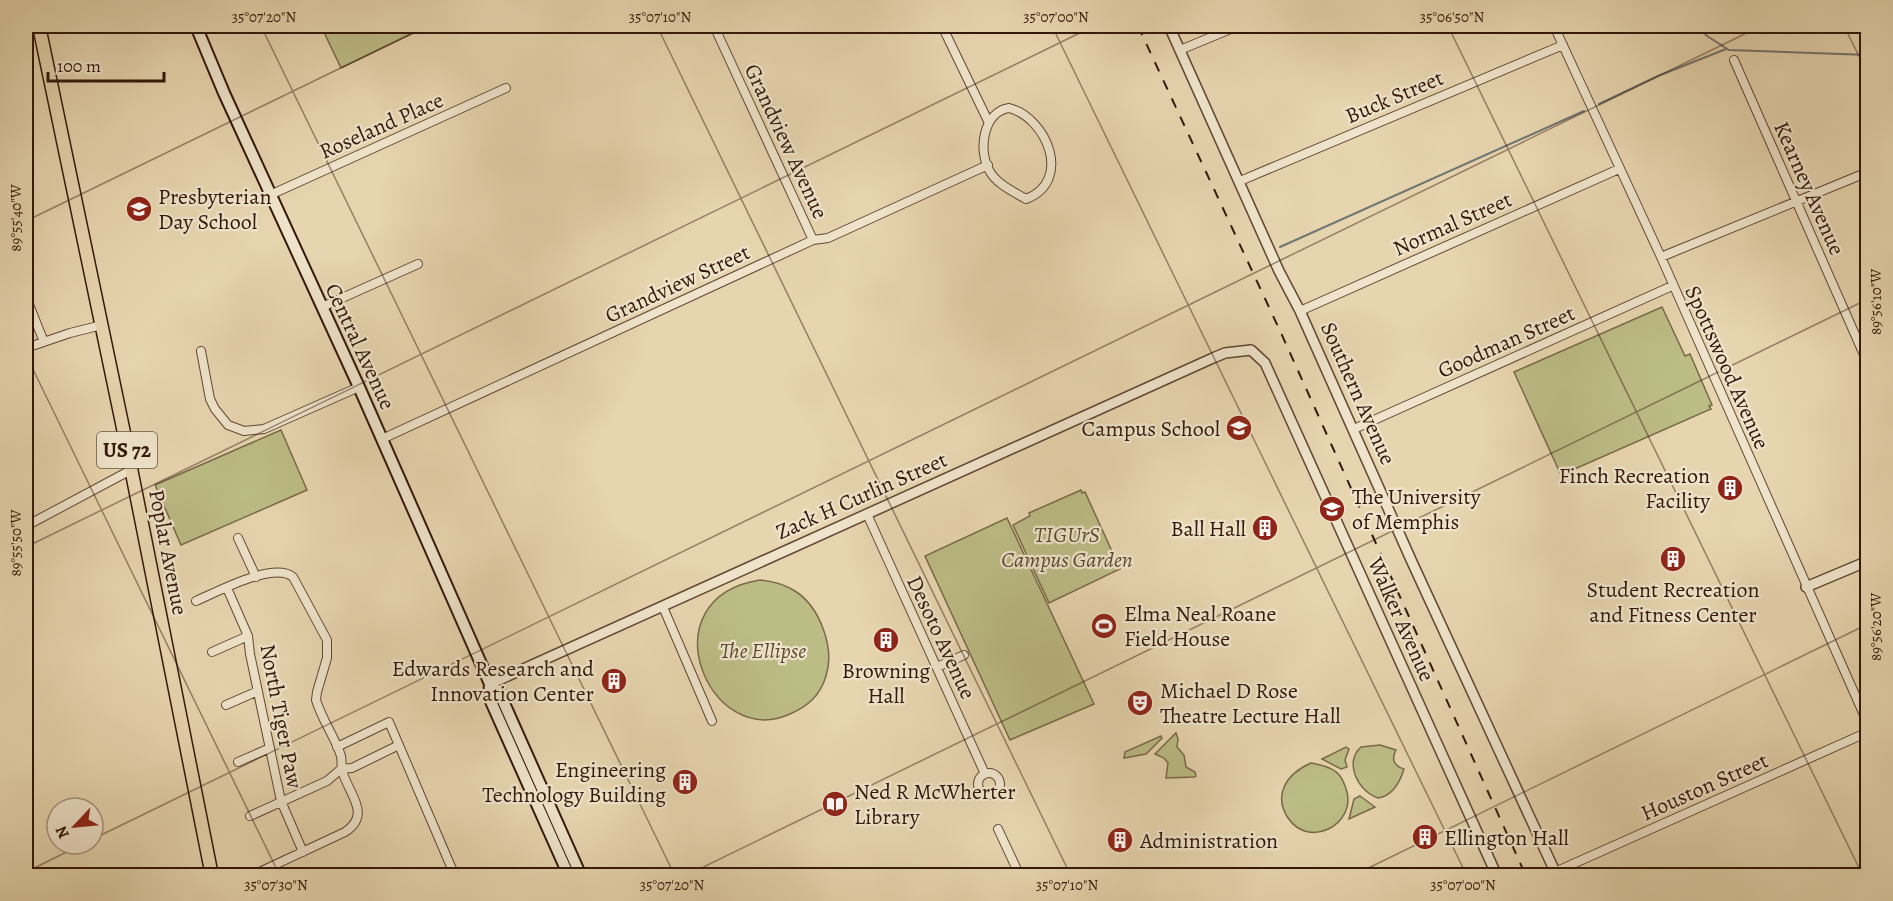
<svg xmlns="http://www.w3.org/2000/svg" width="1893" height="901" font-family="Alegreya,serif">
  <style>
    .green { fill: #bcbc86; stroke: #786a48; stroke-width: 1.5 }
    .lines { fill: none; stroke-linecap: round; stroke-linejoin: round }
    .stream { stroke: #717671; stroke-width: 2 }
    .minor-casing { stroke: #604633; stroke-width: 10 }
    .tertiary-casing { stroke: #604633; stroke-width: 12 }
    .secondary-casing { stroke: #33170a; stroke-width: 14 }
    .primary-casing { stroke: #33170a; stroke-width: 15 }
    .minor { stroke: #efe4cb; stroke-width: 8 }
    .tertiary { stroke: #efe4cb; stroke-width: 9 }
    .secondary { stroke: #efe4cb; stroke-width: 10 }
    .primary { stroke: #e7d5af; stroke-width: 12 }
    .rail { stroke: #33170a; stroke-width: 2; stroke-dasharray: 10 10; stroke-linecap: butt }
    .ticks { fill: none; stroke: #33170a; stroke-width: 1.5; stroke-opacity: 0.45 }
    .labels { text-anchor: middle; stroke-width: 4.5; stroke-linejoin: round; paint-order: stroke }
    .shield { fill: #efe4cb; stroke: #6b5444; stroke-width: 1.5 }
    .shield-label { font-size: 21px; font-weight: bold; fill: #33170a }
    .street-label { font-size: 22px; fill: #33170a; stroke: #efe4cb }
    .poi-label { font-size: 22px; fill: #33170a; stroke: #efe4cb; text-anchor: start }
    .park-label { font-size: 22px; font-style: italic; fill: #5c492f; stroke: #efe4cb }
    .neatline { fill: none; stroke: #33170a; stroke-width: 2 }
    .ticks-label { font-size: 15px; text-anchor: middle; fill: #33170a }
  </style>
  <rect width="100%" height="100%" fill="#e7d5af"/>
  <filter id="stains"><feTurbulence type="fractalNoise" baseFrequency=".00333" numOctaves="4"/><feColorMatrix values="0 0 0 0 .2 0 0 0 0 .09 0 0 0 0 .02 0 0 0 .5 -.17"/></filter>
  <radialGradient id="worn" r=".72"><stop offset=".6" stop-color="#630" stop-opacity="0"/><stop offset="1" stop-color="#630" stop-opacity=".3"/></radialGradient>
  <path class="green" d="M321,26H428L341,68Z
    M1662,307L1685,356L1690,354L1712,405L1709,406L1711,409L1561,475L1514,372Z
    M281,430L307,490L181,545L155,485Z
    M1081,490L1082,493L1085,492L1120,569L1049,603L1013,525L1030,516L1029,513Z
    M1007,518L1094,704L1010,740L925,556Z
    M760,580C773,581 784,584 795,591C820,607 835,648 826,676C820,696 808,706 790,714C708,751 646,598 760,580Z
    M1176,733L1178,739L1177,747L1184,755L1186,767L1195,772L1196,776L1194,777L1166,778L1168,763L1164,758L1155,754Z
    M1161,736L1162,738L1146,754L1124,758L1125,752Z
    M1380,745L1396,750C1391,759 1394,766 1404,769C1400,782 1393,796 1378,798C1359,792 1343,763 1361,747Z
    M1346,747L1349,749L1345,760L1347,767L1341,769L1322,759Z
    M1311,763C1335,767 1342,773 1347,792C1355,825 1309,849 1288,818C1273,795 1286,774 1311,763Z
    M1360,796L1375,807L1349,819L1354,799Z"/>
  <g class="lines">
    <path class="stream" d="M1698,26L1707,36L1729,50L1868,55
      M1599,104L1658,76L1726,49
      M1280,247L1584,111"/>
    <g class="minor-casing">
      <path id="minor" d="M714,26L813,240
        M942,26L988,121
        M1554,26L1661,257L1868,724
        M1180,50L1238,26
        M1734,60L1868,364
        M1009,108C1047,118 1073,181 1026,199C1014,192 996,184 989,170C978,150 983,112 1009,108Z
        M1240,181L1563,45
        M270,195L506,88
        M1661,257L1868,172
        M26,297L44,342
        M322,307L418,264
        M1300,311L1619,169
        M26,348L70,333L102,325
        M201,351L210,399L215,409L228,425L244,431L264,429L359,387
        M1354,429L1672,286
        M382,439L813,240L828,238L988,165
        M867,514L985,774
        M26,526L131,470
        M238,538L256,577
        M227,588L248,636L250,654L281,801L303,852
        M196,601C217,592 274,561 293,577L327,640V658L317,692L316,700C322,720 335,737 341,756C342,761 341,765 342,770C347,792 373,814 345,832L251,876
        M663,607L712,721
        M212,652L248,636
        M937,667L964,655
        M226,705L258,691
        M337,747L389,722L455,876
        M238,762L270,748
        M978 784a11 11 0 1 1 22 0a11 11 0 1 1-22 0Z
        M250,816L327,781L341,769L352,768L399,745
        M998,829L1020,876
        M1555,872L1868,732"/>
    </g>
    <g class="tertiary-casing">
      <path id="tertiary" d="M1169,26L1279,271L1300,311L1412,562L1557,876
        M1806,587L1868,561
        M490,684L1213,358L1225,353L1251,350L1265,363L1497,876"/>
    </g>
    <g class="secondary-casing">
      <path id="secondary" d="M196,26L224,93L359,387L490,684L499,692L581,876
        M490,684L489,697L569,876"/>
    </g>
    <g class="primary-casing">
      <path id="primary" d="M39,26L123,428L212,876"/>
    </g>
    <use href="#minor" class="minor"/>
    <use href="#tertiary" class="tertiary"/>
    <use href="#secondary" class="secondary"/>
    <use href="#primary" class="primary"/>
    <path class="rail" d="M1138,26L1281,333L1526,876"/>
  </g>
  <path class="ticks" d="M261,26L675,876M657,26L1071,876M1052,26L1467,876M1448,26L1863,876M1844,26L1868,74M26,221L427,26M26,355L280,876M26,547L1094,26M93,839L1761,26M26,872L83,844M685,876L1868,299M1352,876L1868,624"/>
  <defs>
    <g id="school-disc" transform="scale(1.35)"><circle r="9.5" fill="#8f2418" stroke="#efe4cb"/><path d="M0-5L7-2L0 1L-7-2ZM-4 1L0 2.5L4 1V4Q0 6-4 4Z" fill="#fff"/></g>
    <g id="building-disc" transform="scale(1.35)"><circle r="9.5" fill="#8f2418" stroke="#efe4cb"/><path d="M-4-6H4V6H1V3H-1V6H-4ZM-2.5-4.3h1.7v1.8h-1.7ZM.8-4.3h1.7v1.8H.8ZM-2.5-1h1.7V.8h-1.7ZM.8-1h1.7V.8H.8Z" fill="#fff"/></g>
    <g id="university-disc" transform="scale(1.35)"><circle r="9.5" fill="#8f2418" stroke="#efe4cb"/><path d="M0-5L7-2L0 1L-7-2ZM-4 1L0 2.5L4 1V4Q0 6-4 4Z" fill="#fff"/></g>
    <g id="stadium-disc" transform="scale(1.35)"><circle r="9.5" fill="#8f2418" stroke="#efe4cb"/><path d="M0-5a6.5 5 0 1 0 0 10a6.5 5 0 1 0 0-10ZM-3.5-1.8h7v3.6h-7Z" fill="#fff"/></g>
    <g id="theatre-disc" transform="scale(1.35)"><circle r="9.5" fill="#8f2418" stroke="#efe4cb"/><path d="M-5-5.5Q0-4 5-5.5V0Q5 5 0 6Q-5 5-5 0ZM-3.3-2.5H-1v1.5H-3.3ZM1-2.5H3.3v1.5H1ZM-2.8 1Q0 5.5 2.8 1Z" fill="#fff"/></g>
    <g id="library-disc" transform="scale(1.35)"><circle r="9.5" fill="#8f2418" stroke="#efe4cb"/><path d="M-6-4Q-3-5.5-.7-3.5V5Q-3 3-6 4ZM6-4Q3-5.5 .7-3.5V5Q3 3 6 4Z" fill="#fff"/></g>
  </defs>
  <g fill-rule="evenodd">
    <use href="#school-disc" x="139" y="209"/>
    <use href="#school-disc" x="1239" y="428"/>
    <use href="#building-disc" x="1730" y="488"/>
    <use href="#university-disc" x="1332" y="509"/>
    <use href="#building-disc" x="1265" y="528"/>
    <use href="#building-disc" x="1673" y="559"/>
    <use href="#stadium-disc" x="1104" y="626"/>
    <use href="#building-disc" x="886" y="640"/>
    <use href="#building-disc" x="614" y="681"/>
    <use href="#theatre-disc" x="1140" y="703"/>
    <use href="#building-disc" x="685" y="782"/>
    <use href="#library-disc" x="835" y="804"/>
    <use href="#building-disc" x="1425" y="837"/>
    <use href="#building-disc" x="1120" y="840"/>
  </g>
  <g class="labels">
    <rect class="shield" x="97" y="432" width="60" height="36" rx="4.5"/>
    <g class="shield-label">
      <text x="127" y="457">US 72</text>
    </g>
    <g class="street-label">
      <text transform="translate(1394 96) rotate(-23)" y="8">Buck Street</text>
      <text transform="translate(381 125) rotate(-24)" y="8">Roseland Place</text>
      <text transform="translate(787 141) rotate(65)" y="8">Grandview Avenue</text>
      <text transform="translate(1810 188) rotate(66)" y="8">Kearney Avenue</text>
      <text transform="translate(1452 223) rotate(-24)" y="8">Normal Street</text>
      <text transform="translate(677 283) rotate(-25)" y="8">Grandview Street</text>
      <text transform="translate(1506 341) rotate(-24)" y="8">Goodman Street</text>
      <text transform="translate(361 346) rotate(65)" y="8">Central Avenue</text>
      <text transform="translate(1728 367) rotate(66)" y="8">Spottswood Avenue</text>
      <text transform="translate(1359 393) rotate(66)" y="8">Southern Avenue</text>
      <text transform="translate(861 495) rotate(-24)" y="8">Zack H Curlin Street</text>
      <text transform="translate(169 552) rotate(79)" y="8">Poplar Avenue</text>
      <text transform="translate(1402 619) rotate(66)" y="8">Walker Avenue</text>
      <text transform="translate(942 637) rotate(65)" y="8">Desoto Avenue</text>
      <text transform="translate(282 716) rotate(79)" y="8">North Tiger Paw</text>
      <text transform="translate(1704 786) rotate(-24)" y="8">Houston Street</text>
    </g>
    <g class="poi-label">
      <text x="158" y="204">Presbyterian<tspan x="158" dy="25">Day School</tspan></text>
      <text x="1220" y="436" text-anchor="end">Campus School</text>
      <text x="1710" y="483" text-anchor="end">Finch Recreation<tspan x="1710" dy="25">Facility</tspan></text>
      <text x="1352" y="504">The University<tspan x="1352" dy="25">of Memphis</tspan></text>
      <text x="1246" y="536" text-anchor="end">Ball Hall</text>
      <text x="1673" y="597" text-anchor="middle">Student Recreation<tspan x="1673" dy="25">and Fitness Center</tspan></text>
      <text x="1124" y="621">Elma Neal Roane<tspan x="1124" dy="25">Field House</tspan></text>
      <text x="594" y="676" text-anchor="end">Edwards Research and<tspan x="594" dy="25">Innovation Center</tspan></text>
      <text x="886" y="678" text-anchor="middle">Browning<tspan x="886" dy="25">Hall</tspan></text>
      <text x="1160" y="698">Michael D Rose<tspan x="1160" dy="25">Theatre Lecture Hall</tspan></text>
      <text x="666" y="777" text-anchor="end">Engineering<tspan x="666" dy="25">Technology Building</tspan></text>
      <text x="854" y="799">Ned R McWherter<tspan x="854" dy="25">Library</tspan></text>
      <text x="1444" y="845">Ellington Hall</text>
      <text x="1140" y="848">Administration</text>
    </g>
    <g class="park-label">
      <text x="1067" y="542">TIGUrS<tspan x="1067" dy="25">Campus Garden</tspan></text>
      <text x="763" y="658">The Ellipse</text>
    </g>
  </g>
  <rect width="1893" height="901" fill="none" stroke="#e7d5af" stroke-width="66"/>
  <g transform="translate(75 826) rotate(244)"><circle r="28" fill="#efe4cb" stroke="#a4927e" stroke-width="1.5"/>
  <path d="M0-4.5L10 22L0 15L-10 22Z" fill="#8f2418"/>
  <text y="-9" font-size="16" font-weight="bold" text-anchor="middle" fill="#33170a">N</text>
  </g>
  <path d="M48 72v9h116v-9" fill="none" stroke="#33170a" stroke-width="3"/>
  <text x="57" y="72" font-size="18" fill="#33170a" stroke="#efe4cb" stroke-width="4.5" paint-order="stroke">100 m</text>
  <rect x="33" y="33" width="1827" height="835" class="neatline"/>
  <g class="ticks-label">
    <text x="264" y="22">35°07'20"N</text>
    <text x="660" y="22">35°07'10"N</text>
    <text x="1056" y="22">35°07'00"N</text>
    <text x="1452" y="22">35°06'50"N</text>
    <text transform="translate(16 218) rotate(-90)" y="5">89°55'40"W</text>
    <text transform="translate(1876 302) rotate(-90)" y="5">89°56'10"W</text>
    <text transform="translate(16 543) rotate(-90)" y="5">89°55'50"W</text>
    <text transform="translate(1876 627) rotate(-90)" y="5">89°56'20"W</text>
    <text x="276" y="890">35°07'30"N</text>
    <text x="672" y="890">35°07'20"N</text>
    <text x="1067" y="890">35°07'10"N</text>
    <text x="1463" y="890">35°07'00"N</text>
  </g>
  <rect width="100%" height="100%" filter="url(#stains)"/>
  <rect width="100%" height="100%" fill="url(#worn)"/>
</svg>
